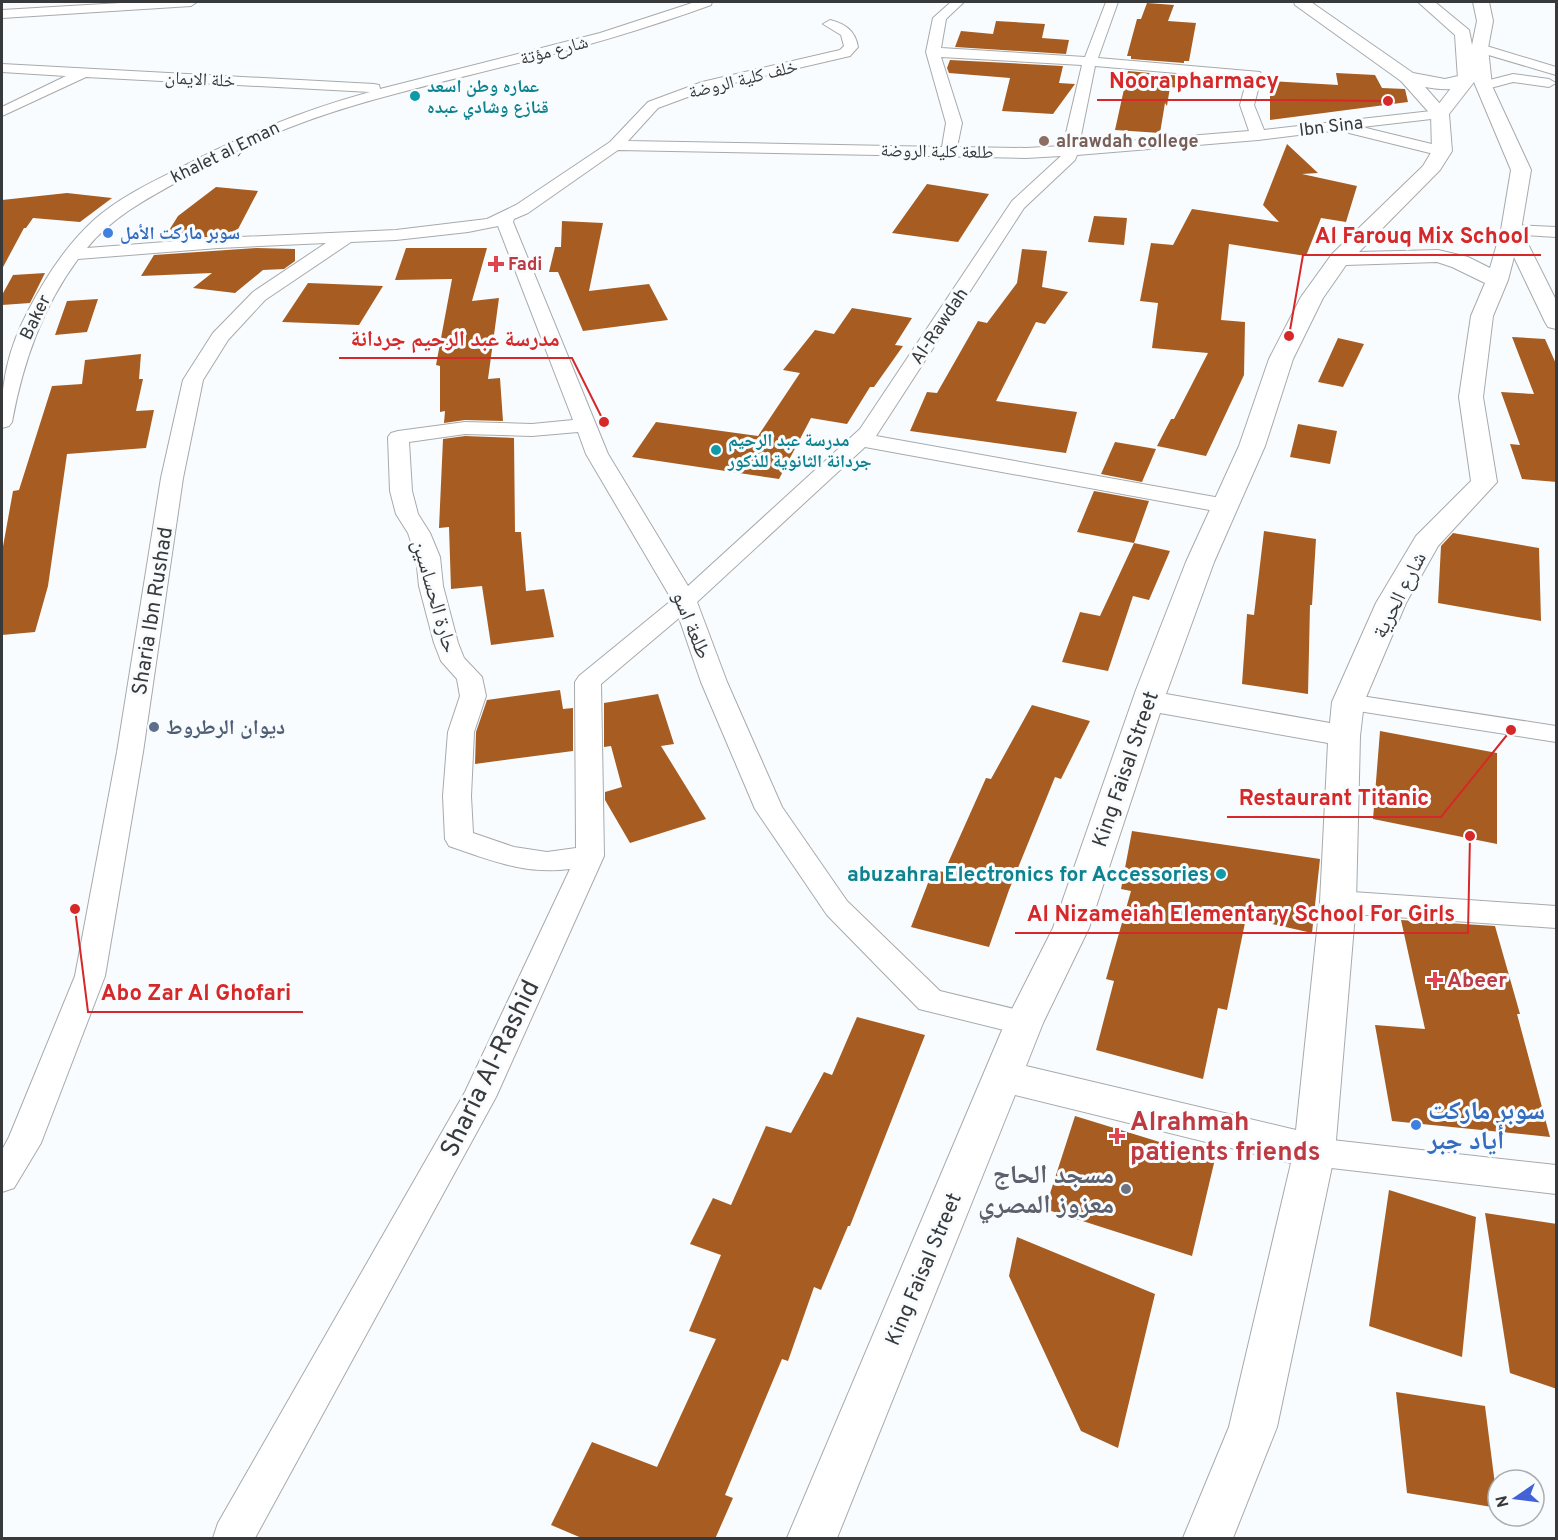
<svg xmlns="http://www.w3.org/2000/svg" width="1558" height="1540" font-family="Overpass,'Noto Naskh Arabic',sans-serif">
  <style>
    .building { fill: #a75d21 }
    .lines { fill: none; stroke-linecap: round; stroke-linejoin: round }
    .minor-casing { stroke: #a7aaac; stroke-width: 2 }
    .tertiary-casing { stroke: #a7aaac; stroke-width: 2 }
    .secondary-casing { stroke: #a7aaac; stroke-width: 2 }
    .minor { fill: #fff; fill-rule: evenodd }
    .tertiary { fill: #fff; fill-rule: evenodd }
    .secondary { fill: #fff; fill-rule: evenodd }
    .culture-dot { fill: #0f9aa8; stroke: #f9fcfe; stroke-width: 2 }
    .education-dot { fill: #8d6e63; stroke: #f9fcfe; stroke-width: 2 }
    .shop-dot { fill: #3f7fe0; stroke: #f9fcfe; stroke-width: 2 }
    .health-dot { fill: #e0444e; stroke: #f9fcfe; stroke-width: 2 }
    .service-dot { fill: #5c6f8a; stroke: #f9fcfe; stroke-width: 2 }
    .worship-dot { fill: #6b7280; stroke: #f9fcfe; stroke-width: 2 }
    .labels { text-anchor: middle; stroke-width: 6; stroke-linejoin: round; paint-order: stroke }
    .far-street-label { font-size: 18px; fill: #38393a; stroke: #f9fcfe }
    .far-culture-label { font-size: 18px; font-weight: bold; fill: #0d838f; stroke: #f9fcfe; text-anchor: start }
    .far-education-label { font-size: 18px; font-weight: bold; fill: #785e54; stroke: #f9fcfe; text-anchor: start }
    .far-shop-label { font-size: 18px; font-weight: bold; fill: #366cbe; stroke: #f9fcfe; text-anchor: start }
    .far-health-label { font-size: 18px; font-weight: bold; fill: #be3a42; stroke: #f9fcfe; text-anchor: start }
    .street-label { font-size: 21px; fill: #38393a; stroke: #f9fcfe }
    .service-label { font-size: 21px; font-weight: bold; fill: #4e5e75; stroke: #f9fcfe; text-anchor: start }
    .culture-label { font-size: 21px; font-weight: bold; fill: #0d838f; stroke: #f9fcfe; text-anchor: end }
    .health-label { font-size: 21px; font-weight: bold; fill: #be3a42; stroke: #f9fcfe; text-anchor: start }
    .near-street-label { font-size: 26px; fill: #38393a; stroke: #f9fcfe }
    .near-shop-label { font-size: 26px; font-weight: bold; fill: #366cbe; stroke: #f9fcfe; text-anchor: start }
    .near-health-label { font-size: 26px; font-weight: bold; fill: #be3a42; stroke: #f9fcfe; text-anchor: start }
    .near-worship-label { font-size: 26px; font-weight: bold; fill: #5b616d; stroke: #f9fcfe; text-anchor: end }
    .leader { fill: none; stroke: #d62828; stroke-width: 2 }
    .callout-dot { fill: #d62828; stroke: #f9fcfe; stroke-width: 2 }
    .callout-label { font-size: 22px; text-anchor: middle; font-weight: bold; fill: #d62828; stroke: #f9fcfe; stroke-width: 6; stroke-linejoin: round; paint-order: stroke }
  </style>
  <rect width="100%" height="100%" fill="#f9fcfe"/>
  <path class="building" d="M1147,3L1174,5L1168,21L1196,23L1189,61H1184V63L1131,59V56H1127L1137,19H1141Z
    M996,21L1045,24L1042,38L1069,40L1066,54L955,47L961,31L993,34Z
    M950,60L1063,66L1059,83L1075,84L1053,114L1002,111L1010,78L949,73L947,68Z
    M1128,71L1182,76L1180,88L1170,87L1167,106L1165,103L1160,133L1115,130Z
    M1336,73L1375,75L1382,88L1405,89L1408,102L1270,120V81L1338,85Z
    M1287,144L1318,173L1302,174L1357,186L1346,222L1321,218L1306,256L1229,244L1221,320L1245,322L1244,375L1206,456L1157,446L1171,419H1174L1208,353L1152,348L1158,303L1140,301L1151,243L1173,245L1192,209L1279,222L1263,205Z
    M927,184L989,194L958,242L892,233Z
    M216,187L258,191L235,235L163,240L178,216Z
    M67,193L112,198L80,222L33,218L26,228H24L2,269V200Z
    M1094,216L1127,218L1124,245L1088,242Z
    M562,221L603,223L589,291L649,284L668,320L583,331L558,272H549L555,247H561Z
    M256,248L295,249V261L284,269L263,270L235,293L193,288L212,273L141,276L154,255Z
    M406,248H487L472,301L499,298L488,379L500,378L503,421L465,420L444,423L445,411L440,412V366L436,365L452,279L395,280Z
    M1022,249L1047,251L1042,287L1068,292L1045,324L1036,322L996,401L1077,412L1066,453L910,431L927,392L937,393L978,321L987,323L1017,283Z
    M45,273L30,303L2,305V295L13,275Z
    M308,283L383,286L359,325L282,322Z
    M98,299L87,332L55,335L67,301Z
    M852,308L912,318L895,345L903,346L874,387H870L847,424L811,418L779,479L632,457L656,422L758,436L800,373L783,370L815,330L834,334Z
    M1512,337L1545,339L1557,366V482L1522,479L1510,444L1520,445L1501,392L1534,394Z
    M1338,338L1364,344L1343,387L1318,382Z
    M141,354L139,379H143L136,411L154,410L146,448L67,454L48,586L35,632L2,635V552L13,491L19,490L52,386L82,384L85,360Z
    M1298,424L1337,431L1330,464L1290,457Z
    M465,436L514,438L515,532H521L526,591L544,589L554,637L491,645L482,586L451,589L449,527L439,528L443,439Z
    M1115,442L1156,449L1142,482L1101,474Z
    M1094,491L1149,501L1134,543L1077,532Z
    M1264,531L1316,539L1312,605H1310L1308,694L1242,684L1247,614L1254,615Z
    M1453,533L1539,548L1541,621L1438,603L1441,546Z
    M1134,543L1170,551L1149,600L1133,596L1108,671L1062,662L1080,612L1100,616Z
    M560,690L563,709L573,708V751L475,764L476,732L487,700Z
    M658,694L674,744L661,746L706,819L630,843L605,800V792L622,787L611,746L604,747V703Z
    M1032,705L1090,721L1061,779L1055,777L1009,890L989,947L911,927L933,870L944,872L986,778L991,779Z
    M1380,731L1497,753V844L1373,819Z
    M1132,831L1320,859L1312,933L1246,918L1227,1010L1218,1008L1203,1079L1096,1050L1114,981L1106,979L1131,891L1121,889Z
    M1401,920L1495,926L1520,1014H1517L1550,1137L1392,1121L1375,1025L1425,1029Z
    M857,1017L925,1035L850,1226H848L821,1290L814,1287L788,1361L782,1359L725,1495L733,1498L715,1539H584L551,1525L592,1442L657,1467L716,1339L689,1331L721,1255L690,1244L713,1198L731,1205L766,1126L791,1133L824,1072L832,1075Z
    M1075,1116L1215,1159L1192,1256L1045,1209Z
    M1389,1190L1476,1217L1462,1357L1369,1326Z
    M1485,1213L1557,1224V1389L1510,1373Z
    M1017,1237L1155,1294L1118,1448L1081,1431L1009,1276Z
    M1396,1392L1485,1406L1498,1508L1407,1493Z"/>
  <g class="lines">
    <g class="minor-casing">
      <path id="minor" d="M138,2H197L191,6L2,18V10Z
        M695,2H712L711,5C642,30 573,50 502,67C430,85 357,101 288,128C254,141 222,158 190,175C152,196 115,214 87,248L218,238L396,230L487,219L516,205L610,142L648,102L702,82L840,50L844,46L841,35L823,24L830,20C845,24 855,30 858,47L850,56L712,88L658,108L628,141L942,147L946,123L926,52L933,18L951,2H964L946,19L941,48L1085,57L1106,2H1118L1098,58L1260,72L1262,75L1254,105L1264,130L1440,110L1445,111L1447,114L1445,117L1440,118L1362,127L1448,148L1450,151L1442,156L1349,133L1347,129L1258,140L1077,155L1075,160L1024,208L876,436L1226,499L1234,501L1237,506L1234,511L1226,513L865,447L697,602L727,682L782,807L847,901L940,991L1035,1014L1040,1023L1035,1032L1024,1035L919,1009L827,915L755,809L701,682L679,618L601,684L604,856L496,1097L255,1538H213L218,1523L465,1092L570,869C525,875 490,860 449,846L445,839L443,796L448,732L460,696L457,679L441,661L434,643L419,586L416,557L408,533L396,514L390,491L388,437L391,433L398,431L465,422L532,424L573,420L498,226L468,232L396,240L351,242L265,300L228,340L203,380L183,478L143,752L105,976L41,1143L14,1188L2,1192V1150L9,1137L75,976L117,752L161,478L183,380L213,333L253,292L326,243L218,248L78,259C42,308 23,362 12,422L9,426L2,428C0,385 8,349 28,311C45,278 67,244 95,219C119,198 148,184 176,170C243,135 298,112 370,92L86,77L2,116V107L66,76L2,72V64L374,84L379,85L380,89L600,33ZM941,57L1082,65L1063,146L1026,148L957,147L962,123ZM1095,66L1247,79L1240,105L1249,131L1079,145ZM618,150L1026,158L1061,156L1012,201L860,429L688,586L608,454L513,222L514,219L528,213ZM578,432L586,454L672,600L579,676L575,682L576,848L547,852L514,847L473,833L471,796L474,732L486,696L482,677L464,658L458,643L443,586L440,557L430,533L418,514L412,491L409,442L465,434L532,436Z
        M1480,44L1556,67V75L1475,51L1473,48Z
        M1513,74L1549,79L1556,83L1549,87L1513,82L1483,90L1476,86L1478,83Z
        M1511,225L1556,227V237L1505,234L1502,230L1505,226Z
        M1348,694L1556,726V742L1339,708L1335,702L1339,696Z
        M1338,891L1556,906V928L1338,913L1328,909L1323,902L1328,895Z
        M1314,1138L1556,1165V1194L1314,1166L1302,1162L1297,1152L1302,1142Z"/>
    </g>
    <g class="tertiary-casing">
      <path id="tertiary" d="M1294,2H1311L1413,73L1445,79L1467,74L1473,75L1476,79C1465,92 1441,90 1425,87L1449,114L1446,118H1434L1401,81L1295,5Z
        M1511,224L1518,226L1521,230L1556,300V329L1548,327L1545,322L1501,230L1504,226Z"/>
    </g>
    <g class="secondary-casing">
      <path id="secondary" d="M1418,2H1435L1469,30L1472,45L1477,21L1473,2H1489L1493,21L1488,48L1492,86L1531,170L1521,230L1508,280L1493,316L1483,397L1497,482L1438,546L1406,603L1364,702L1360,736L1356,902L1335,1152L1277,1427L1233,1538H1183L1229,1427L1291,1163L1015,1095L837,1538H787L1005,1023L1053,928L1136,690L1186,562L1239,446L1269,359L1301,297L1332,254L1423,166L1432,151L1431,114L1458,79L1455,35ZM1474,82L1511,170L1501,230L1490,268L1468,257L1438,250L1359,252L1440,170L1452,151L1449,114ZM1437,262L1452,267L1485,283L1471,316L1459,397L1471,481L1416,536L1376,603L1332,702L1330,723L1166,694L1214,562L1265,446L1293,359L1323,298L1346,265ZM1160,713L1328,743L1320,902L1296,1130L1026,1066L1043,1023L1089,928Z"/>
    </g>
    <use href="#minor" class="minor"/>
    <use href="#tertiary" class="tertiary"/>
    <use href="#secondary" class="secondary"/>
  </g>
  <g class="culture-dot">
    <circle cx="415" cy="96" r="6"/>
    <circle cx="716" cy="450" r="6"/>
    <circle cx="1221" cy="874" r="6"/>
  </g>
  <circle class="education-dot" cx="1044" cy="141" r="6"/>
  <g class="shop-dot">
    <circle cx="108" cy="233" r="6"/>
    <circle cx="1416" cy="1125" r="6"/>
  </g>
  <g class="health-dot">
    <path d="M493 255h6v6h6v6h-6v6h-6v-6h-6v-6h6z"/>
    <path d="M1432 971h6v6h6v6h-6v6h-6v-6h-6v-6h6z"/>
    <path d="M1114 1127h6v6h6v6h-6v6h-6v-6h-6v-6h6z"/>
  </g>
  <circle class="service-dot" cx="154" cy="727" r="6"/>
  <circle class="worship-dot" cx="1126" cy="1189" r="6"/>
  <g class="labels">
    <g class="far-street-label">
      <text transform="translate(554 50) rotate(-15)" y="6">شارع مؤتة</text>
      <text transform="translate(200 79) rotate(3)" y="6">خلة الايمان</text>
      <text transform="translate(743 79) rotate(-14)" y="6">خلف كلية الروضة</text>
      <text transform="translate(1331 126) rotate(-7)" y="6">Ibn Sina</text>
      <text transform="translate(937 151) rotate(1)" y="6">طلعة كلية الروضة</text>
      <text transform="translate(225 152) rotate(-26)" y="6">khalet al ِEman</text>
      <text transform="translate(35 317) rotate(-64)" y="6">Baker</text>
      <text transform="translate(939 326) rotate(-56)" y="6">Al-Rawdah</text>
    </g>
    <g class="far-culture-label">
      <text x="427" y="92">عماره وطن اسعد<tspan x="427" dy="21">قنازع وشادي عبده</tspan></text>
      <text x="728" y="446">مدرسة عبد الرحيم<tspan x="728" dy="21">جردانة الثانوية للذكور</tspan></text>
    </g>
    <g class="far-education-label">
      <text x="1056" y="147">alrawdah college</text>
    </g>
    <g class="far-shop-label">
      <text x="120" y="239">سوبر ماركت الأمل</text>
    </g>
    <g class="far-health-label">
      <text x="508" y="270">Fadi</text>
    </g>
    <g class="street-label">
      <text transform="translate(1399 595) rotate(-63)" y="7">شارع الحرية</text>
      <text transform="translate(435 596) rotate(74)" y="7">حارة الحساسين</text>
      <text transform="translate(152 611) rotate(-81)" y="7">Sharia Ibn Rushad</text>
      <text transform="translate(692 625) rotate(68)" y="7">طلعة اسو</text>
      <text transform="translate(1125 769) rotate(-71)" y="7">King Faisal Street</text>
      <text transform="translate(923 1269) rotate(-67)" y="7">King Faisal Street</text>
    </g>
    <g class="service-label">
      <text x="166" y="734">ديوان الرطروط</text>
    </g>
    <g class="culture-label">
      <text x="1209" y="881">abuzahra Electronics for Accessories</text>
    </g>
    <g class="health-label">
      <text x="1447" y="987">Abeer</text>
    </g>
    <g class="near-street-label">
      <text transform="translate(489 1068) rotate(-64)" y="9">Sharia Al-Rashid</text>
    </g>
    <g class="near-shop-label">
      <text x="1428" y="1119">سوبر ماركت<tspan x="1428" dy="30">أياد جبر</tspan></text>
    </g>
    <g class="near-health-label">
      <text x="1130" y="1130">Alrahmah<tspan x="1130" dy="30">patients friends</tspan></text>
    </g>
    <g class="near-worship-label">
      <text x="1114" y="1183">مسجد الحاج<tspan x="1114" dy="30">معزوز المصري</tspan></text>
    </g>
  </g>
  <path class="leader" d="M1388 101L1291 100H1097M1289 336L1303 255H1541M604 422L572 358H339M1511 730L1441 817H1227M1470 836L1468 933H1015M75 909L88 1012H303"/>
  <g class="callout-dot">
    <circle cx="1388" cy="101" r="6"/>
    <circle cx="1289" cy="336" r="6"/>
    <circle cx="604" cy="422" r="6"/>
    <circle cx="1511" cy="730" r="6"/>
    <circle cx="1470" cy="836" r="6"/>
    <circle cx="75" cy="909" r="6"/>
  </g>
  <g class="callout-label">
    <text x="1194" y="88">Noora pharmacy</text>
    <text x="1422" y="243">Al Farouq Mix School</text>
    <text x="455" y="346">مدرسة عبد الرحيم جردانة</text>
    <text x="1334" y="805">Restaurant Titanic</text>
    <text x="1241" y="921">Al Nizameiah Elementary School For Girls</text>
    <text x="196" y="1000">Abo Zar Al Ghofari</text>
  </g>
  <rect width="1558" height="1540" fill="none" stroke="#38393a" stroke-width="6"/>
  <g transform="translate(1516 1498) rotate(256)"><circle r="28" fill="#f9fcfe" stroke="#acaeb0" stroke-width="1.5"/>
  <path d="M0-4.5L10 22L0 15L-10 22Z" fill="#4262d5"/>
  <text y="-9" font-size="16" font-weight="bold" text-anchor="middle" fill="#38393a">N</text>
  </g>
</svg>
